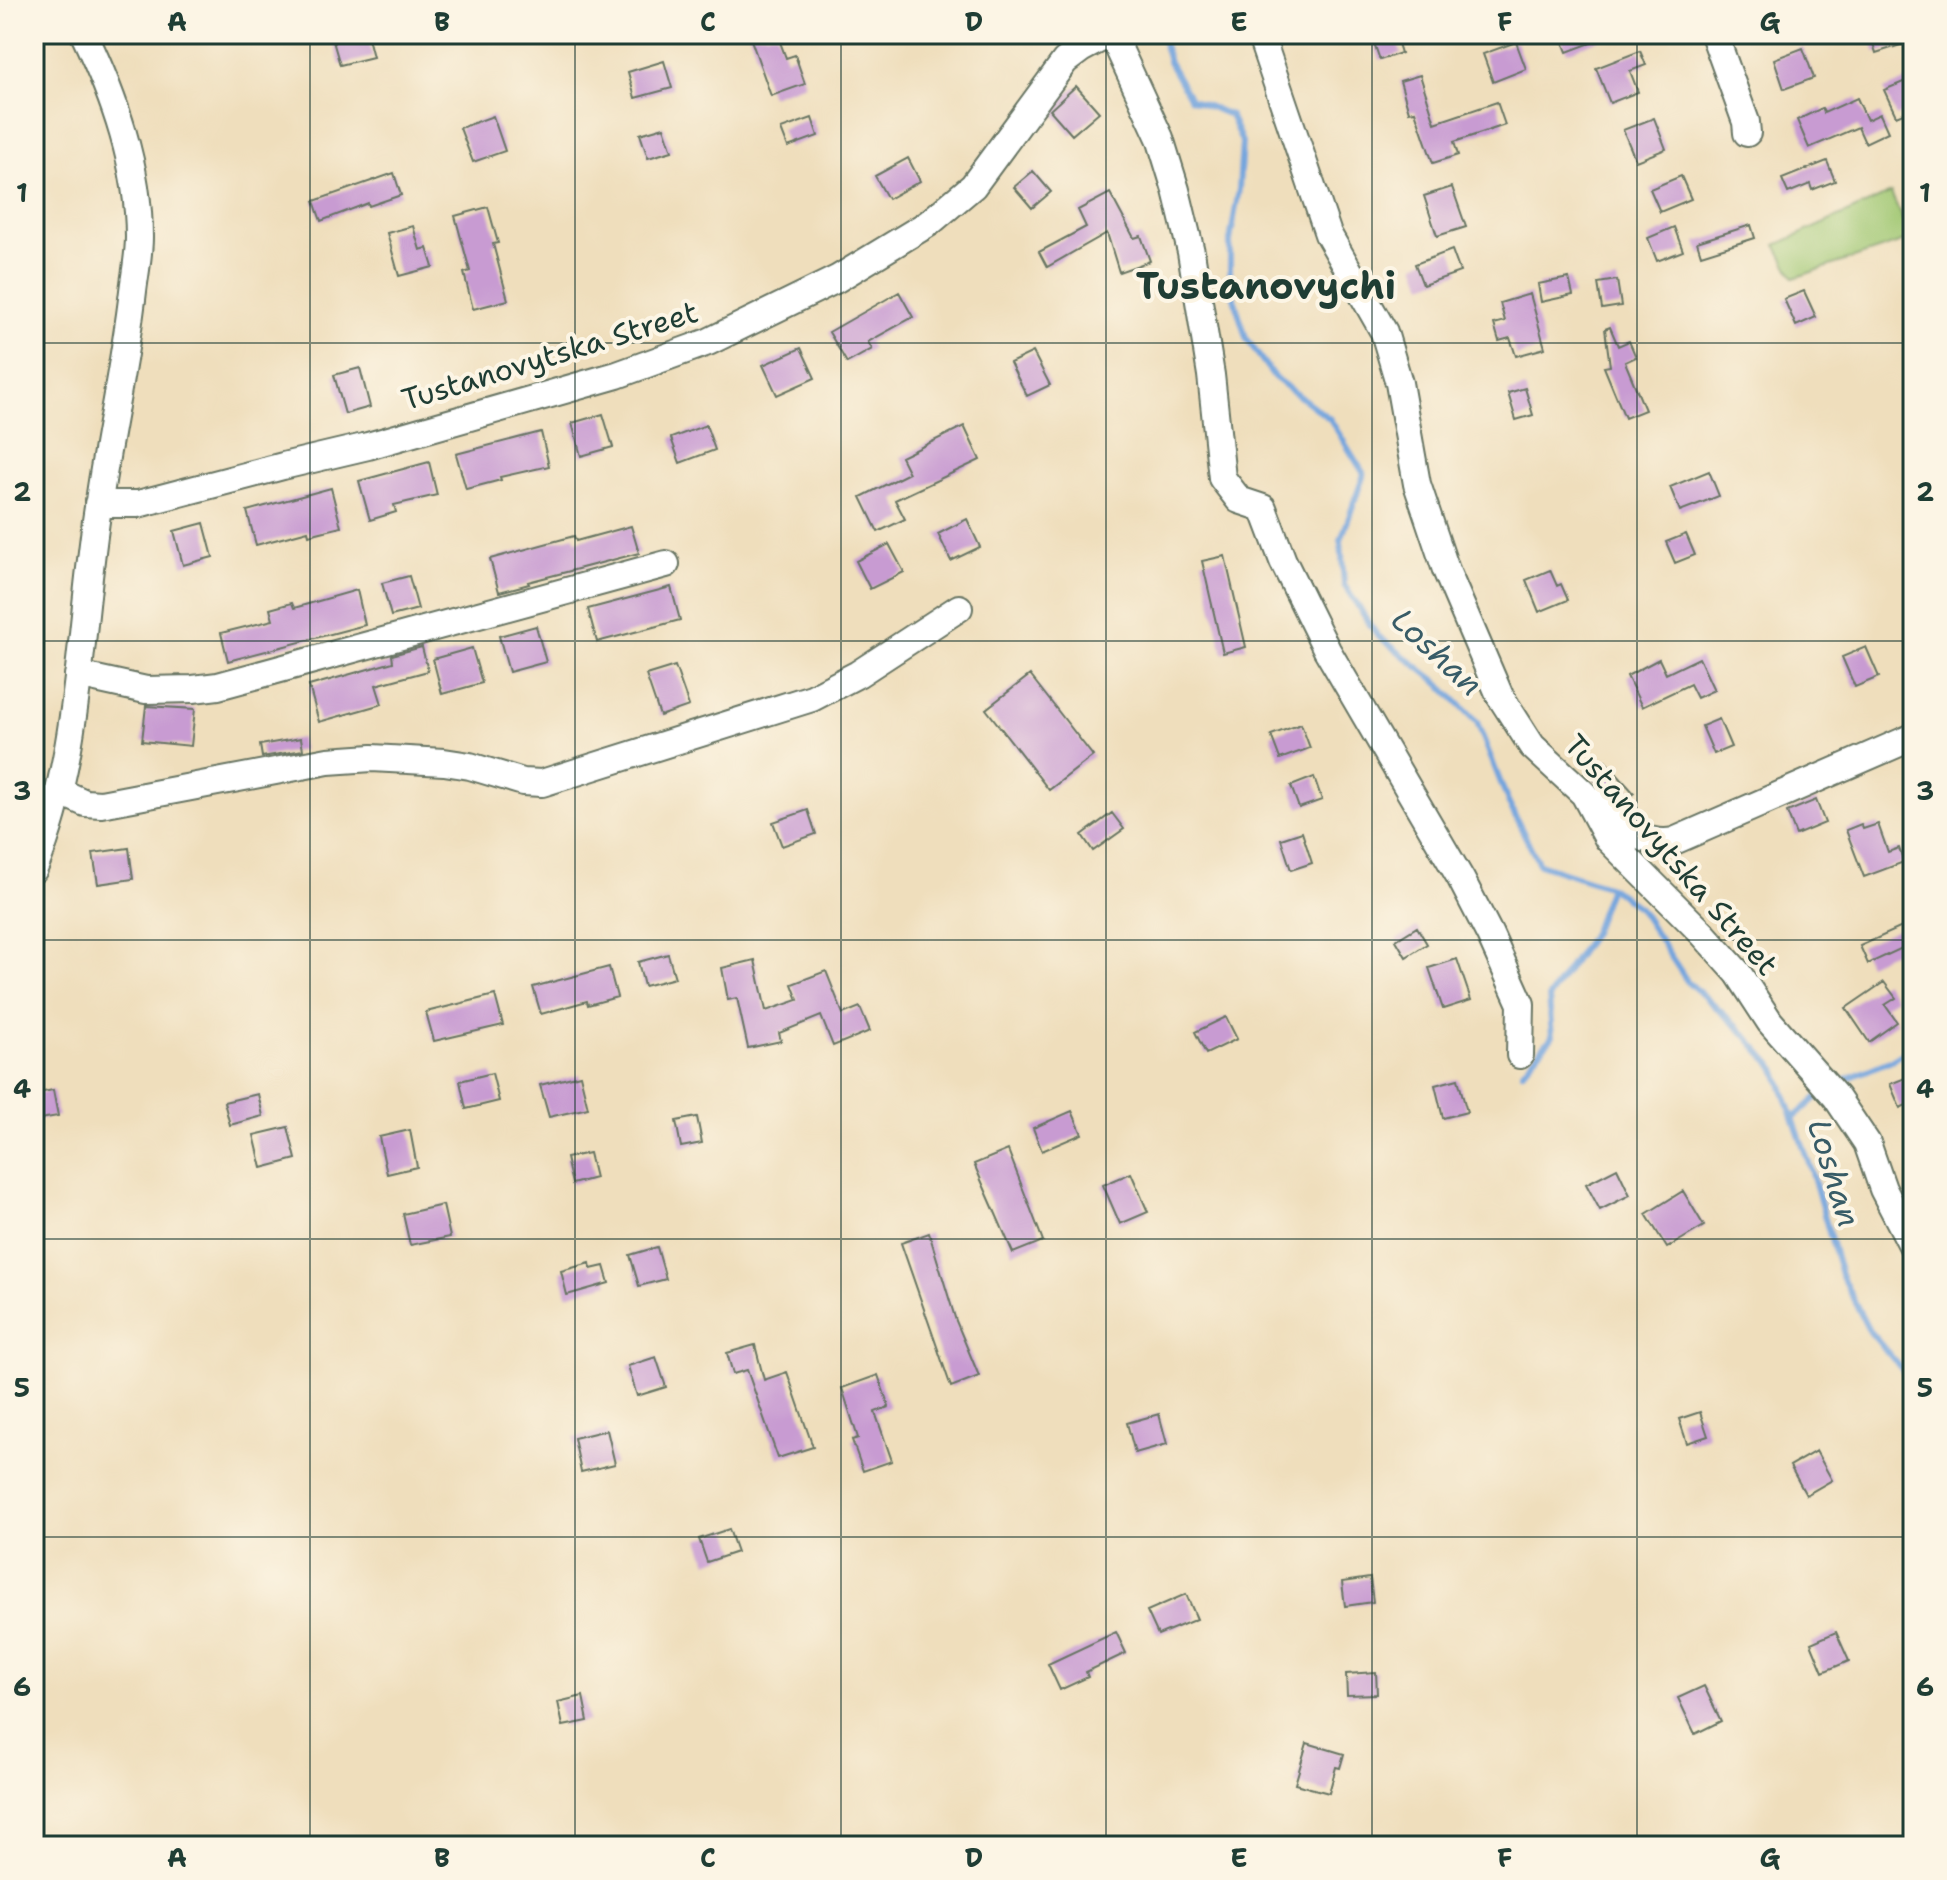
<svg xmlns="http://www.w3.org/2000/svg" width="1947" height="1880" font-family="'Shantell Sans',sans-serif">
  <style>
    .green { fill: #a0c772; stroke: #608253; stroke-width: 2 }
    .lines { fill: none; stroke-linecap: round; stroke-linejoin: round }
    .stream { stroke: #73a4dd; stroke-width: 6 }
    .building { fill: #c89bd2 }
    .minor-casing { stroke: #687564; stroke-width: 30 }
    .minor { stroke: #fff; stroke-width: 26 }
    .grid { fill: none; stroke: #1f3d34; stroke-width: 2; stroke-opacity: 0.55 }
    .labels { text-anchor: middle; stroke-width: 8; stroke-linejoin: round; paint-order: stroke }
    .street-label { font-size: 30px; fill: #1f3d34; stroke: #fcf5e5 }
    .water-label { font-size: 32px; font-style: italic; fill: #385c67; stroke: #fcf5e5 }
    .district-label { font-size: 38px; font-weight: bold; fill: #1f3d34; stroke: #fcf5e5 }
    .neatline { fill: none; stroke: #1f3d34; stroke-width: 3 }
    .grid-label { font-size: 26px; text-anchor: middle; font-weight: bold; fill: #1f3d34 }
  </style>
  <rect width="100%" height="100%" fill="#fcf5e5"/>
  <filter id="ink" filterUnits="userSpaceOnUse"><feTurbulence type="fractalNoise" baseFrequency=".0125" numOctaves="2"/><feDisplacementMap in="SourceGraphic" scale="16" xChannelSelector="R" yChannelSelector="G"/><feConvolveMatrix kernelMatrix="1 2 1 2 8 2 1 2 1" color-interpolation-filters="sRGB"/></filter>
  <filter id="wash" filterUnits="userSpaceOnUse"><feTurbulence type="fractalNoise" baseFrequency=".006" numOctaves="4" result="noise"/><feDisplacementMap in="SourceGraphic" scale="32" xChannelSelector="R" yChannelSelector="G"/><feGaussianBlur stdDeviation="1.8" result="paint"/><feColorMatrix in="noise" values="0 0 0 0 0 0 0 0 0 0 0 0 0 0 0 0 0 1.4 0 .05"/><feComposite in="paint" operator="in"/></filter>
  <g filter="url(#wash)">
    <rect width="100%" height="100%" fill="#efdebc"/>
    <path class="green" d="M1891,193L1911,239L1794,278L1776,245Z"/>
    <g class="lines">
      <path class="stream" d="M1161,34L1169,62L1190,99L1230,115L1242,142L1239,189L1230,241V284L1246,338L1274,377L1330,419L1364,474L1341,540L1344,585L1377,635L1439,683L1477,722L1509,804L1539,864L1610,887L1639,908L1687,981L1739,1028L1776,1069L1811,1169L1841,1275L1870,1332L1913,1382
        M1522,1072L1552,1037L1549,997L1593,933L1610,887
        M1844,1080L1894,1059L1913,1047
        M1794,1118L1821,1094"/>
    </g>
    <g id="blocks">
      <path class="building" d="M331,34H367L373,57L340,65Z
        M749,34H777L786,58L795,55L805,84L771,96Z
        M1371,34H1395L1401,53L1380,60Z
        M1560,34H1611L1612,35L1567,52Z
        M1870,34H1913V41L1876,53Z
        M1516,42L1526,69L1493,82L1483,54Z
        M1803,48L1814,78L1784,89L1774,59Z
        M1640,51L1646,65L1630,71L1638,92L1610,103L1596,68Z
        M664,61L672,88L635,98L628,72Z
        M1420,75L1435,123L1497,102L1505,125L1454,142L1458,155L1433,163L1415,111L1409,112L1400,81Z
        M1913,78V109L1896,116L1884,90Z
        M1076,86L1099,112L1072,135L1050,110Z
        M1857,98L1867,120L1880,114L1888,132L1865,143L1858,127L1809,148L1797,120L1822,108L1824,113Z
        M493,116L505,151L473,162L460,128Z
        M812,118L818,136L788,147L781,129Z
        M1654,118L1666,149L1636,161L1623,130Z
        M664,127L672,151L648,158L640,134Z
        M908,158L920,181L888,199L875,176Z
        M1827,161L1835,181L1812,190L1810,184L1788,193L1782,179Z
        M1033,171L1051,192L1032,208L1014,187Z
        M394,173L401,195L369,206L368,203L321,221L314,201Z
        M1681,176L1691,199L1660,212L1650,189Z
        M1452,187L1466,227L1437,236L1424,196Z
        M1110,193L1134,238L1141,236L1150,261L1119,272L1107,233L1047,267L1039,252L1086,227L1078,210Z
        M488,207L498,243L493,244L508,300L473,309L464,273L470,271L455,216Z
        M1751,225L1755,238L1701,255L1697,242Z
        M413,226L420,250L427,248L433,267L399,276L387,233Z
        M1674,227L1683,251L1657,261L1648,238Z
        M1452,250L1460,272L1423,285L1415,264Z
        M1569,278L1573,295L1541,302L1538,284Z
        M1617,280L1621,306L1602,309L1598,283Z
        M1804,291L1816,317L1796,326L1784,299Z
        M899,292L913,317L868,342L872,349L847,363L829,332Z
        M1530,294L1545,348L1516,356L1510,338L1499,341L1494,324L1505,321L1500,303Z
        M1610,327L1618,346L1629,341L1636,357L1625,362L1645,410L1625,418L1604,367L1610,366L1605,329Z
        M801,348L815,378L777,395L763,365Z
        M1033,352L1050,385L1027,396L1010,363Z
        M360,368L370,407L345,414L334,375Z
        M1525,388L1533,415L1516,420L1508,393Z
        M603,414L613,447L581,456L572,423Z
        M706,425L715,450L680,463L671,438Z
        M964,426L980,460L895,500L905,519L878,532L861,497L909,473L901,457Z
        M541,432L549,466L500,477L501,480L466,489L456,454Z
        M429,462L437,495L394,505L396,512L370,520L359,481Z
        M1709,471L1719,496L1680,511L1670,487Z
        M331,488L341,527L309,535L308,531L256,545L247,511Z
        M967,519L980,547L951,561L938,534Z
        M204,523L213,557L183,565L174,531Z
        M631,526L639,553L528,582L529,584L499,592L490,559L574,536L576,541Z
        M1686,534L1695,555L1675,563L1666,542Z
        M889,544L904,572L870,589L856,561Z
        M1225,556L1246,647L1223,653L1202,561Z
        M1550,570L1557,586L1561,584L1568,600L1539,612L1526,580Z
        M409,576L418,609L391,616L382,583Z
        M671,587L680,620L597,642L588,609Z
        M357,590L365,625L228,661L221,633L273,620L270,609L292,603L294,608Z
        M536,626L546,662L509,672L499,636Z
        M422,647L428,671L376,685L382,704L319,722L309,686L393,662L392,655Z
        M1866,647L1879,677L1855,687L1842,657Z
        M472,648L482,683L442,694L433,659Z
        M1699,658L1714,690L1697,698L1690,684L1642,707L1627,676L1659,659L1666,674Z
        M675,666L689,706L660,716L646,675Z
        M1030,675L1093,756L1049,790L986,709Z
        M146,706L195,709L191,746L142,741Z
        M1719,719L1731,747L1714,754L1702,726Z
        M1301,724L1310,748L1280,759L1271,735Z
        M301,738L303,750L262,757L260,745Z
        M1605,761L1634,793L1622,804L1589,775Z
        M1314,777L1322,800L1299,808L1291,786Z
        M1816,800L1825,823L1796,835L1787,812Z
        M808,810L816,834L782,846L773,822Z
        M1112,813L1124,829L1093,851L1082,835Z
        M1861,824L1863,829L1878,824L1888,852L1899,848L1904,862L1864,877L1846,830Z
        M1302,832L1312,863L1291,870L1281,839Z
        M129,848L133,879L98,884L93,853Z
        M1417,927L1427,944L1406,957L1396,940Z
        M1902,927L1911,944L1868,964L1860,946Z
        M668,954L675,978L644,986L638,962Z
        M1457,959L1471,1000L1443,1009L1429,968Z
        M755,960L766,1011L798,1000L792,984L826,971L843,1014L860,1007L870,1031L833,1046L821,1016L779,1033L781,1041L748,1048L737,998L728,1000L722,968Z
        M609,967L617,997L588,1005L587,1001L541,1014L533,987Z
        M1884,982L1896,998L1885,1005L1897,1022L1869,1042L1846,1008Z
        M495,995L503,1025L434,1041L426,1012Z
        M1226,1017L1237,1039L1206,1054L1195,1032Z
        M492,1073L499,1101L466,1109L460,1081Z
        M580,1075L588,1108L549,1117L540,1085Z
        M1913,1075V1102L1900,1108L1890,1084Z
        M1458,1079L1467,1112L1443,1118L1435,1085Z
        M53,1090L58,1116L34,1120V1094Z
        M258,1094L263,1116L230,1125L224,1102Z
        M1072,1111L1082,1134L1042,1151L1033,1128Z
        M697,1117L702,1143L681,1147L676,1121Z
        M288,1127L296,1159L262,1168L254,1135Z
        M410,1130L417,1167L387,1174L379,1137Z
        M1008,1150L1043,1241L1013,1253L974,1164Z
        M589,1153L595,1178L572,1184L566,1158Z
        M1617,1168L1630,1195L1600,1210L1586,1184Z
        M1131,1173L1148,1212L1120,1224L1103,1185Z
        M1683,1191L1704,1226L1667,1248L1646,1214Z
        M443,1205L450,1237L410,1245L403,1214Z
        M929,1233L956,1321L979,1376L951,1387L901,1243Z
        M657,1247L666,1279L639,1286L630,1255Z
        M590,1263L591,1269L604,1266L609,1283L567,1295L561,1271Z
        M755,1345L764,1380L787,1372L813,1447L778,1458L747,1370L733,1374L727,1353Z
        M656,1357L666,1387L637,1396L628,1366Z
        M878,1375L889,1407L875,1412L892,1461L863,1471L852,1440L858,1438L842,1388Z
        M1700,1412L1708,1436L1687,1443L1679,1419Z
        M1159,1414L1167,1444L1135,1453L1127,1423Z
        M607,1430L615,1464L581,1472L574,1438Z
        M1816,1451L1832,1480L1806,1495L1790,1466Z
        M729,1529L737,1552L707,1562L699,1539Z
        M1370,1578L1373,1602L1345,1606L1342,1582Z
        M1186,1594L1197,1619L1158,1635L1147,1611Z
        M1116,1632L1126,1653L1086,1672L1088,1677L1060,1690L1048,1664Z
        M1836,1632L1849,1661L1823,1672L1811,1643Z
        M1376,1672L1377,1694L1347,1695L1346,1674Z
        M1704,1686L1721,1721L1695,1734L1678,1698Z
        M583,1696L588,1721L563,1726L558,1702Z
        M1307,1743L1344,1754L1340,1768L1336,1767L1329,1793L1295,1784Z"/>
    </g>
  </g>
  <g filter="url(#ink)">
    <use href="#blocks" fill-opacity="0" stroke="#687564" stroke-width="2"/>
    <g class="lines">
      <g class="minor-casing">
        <path id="minor" d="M1112,34L1160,138L1176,190L1191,252L1211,375L1222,478L1239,500L1263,508L1283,561L1327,650L1461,879L1490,935L1521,1004L1520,1055
          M1260,34L1328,234L1384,332L1399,383L1417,484L1446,570L1500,696L1532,746L1584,794L1608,839L1703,934L1738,973L1770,1022L1836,1097L1867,1143L1883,1189L1913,1247
          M1714,34L1746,122L1747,133
          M98,504H138L283,466L368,446L617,375L708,342L837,279L929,223L973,186L1065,61L1081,49L1109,34
          M78,675L146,690L193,689L218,686L666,564
          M59,791L85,803L101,804L328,761L372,758L444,762L470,766L523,782L542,783L812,698L858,674L959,608
          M1593,801C1617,820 1642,848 1674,841L1913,737
          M34,869C82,753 79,623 99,501C109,431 125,362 133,291C135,274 139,255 139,237C139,166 114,97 84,34"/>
      </g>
      <use href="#minor" class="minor"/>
    </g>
  </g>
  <path class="grid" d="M310,34V1846M575,34V1846M841,34V1846M1106,34V1846M1372,34V1846M1637,34V1846M34,343H1913M34,641H1913M34,940H1913M34,1239H1913M34,1537H1913"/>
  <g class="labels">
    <g class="street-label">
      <text transform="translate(550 356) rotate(-17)" y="10">Tustanovytska Street</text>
      <text transform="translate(1671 855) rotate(49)" y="10">Tustanovytska Street</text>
    </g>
    <g class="water-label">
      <text transform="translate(1437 652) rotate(43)" y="11">Loshan</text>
      <text transform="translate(1834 1173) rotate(73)" y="11">Loshan</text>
    </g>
    <g class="district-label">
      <text x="1266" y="299">Tustanovychi</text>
    </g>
  </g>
  <rect width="1947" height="1880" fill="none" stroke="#fcf5e5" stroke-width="88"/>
  <rect x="44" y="44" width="1859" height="1792" class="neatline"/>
  <g class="grid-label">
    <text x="177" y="31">A</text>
    <text x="442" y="31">B</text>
    <text x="708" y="31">C</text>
    <text x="974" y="31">D</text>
    <text x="1239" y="31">E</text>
    <text x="1505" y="31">F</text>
    <text x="1770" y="31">G</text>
    <text x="22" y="202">1</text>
    <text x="1925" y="202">1</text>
    <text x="22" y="501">2</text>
    <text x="1925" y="501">2</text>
    <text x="22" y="800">3</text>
    <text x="1925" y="800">3</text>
    <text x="22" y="1098">4</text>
    <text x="1925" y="1098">4</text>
    <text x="22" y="1397">5</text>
    <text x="1925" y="1397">5</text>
    <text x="22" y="1696">6</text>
    <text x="1925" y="1696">6</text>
    <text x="177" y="1867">A</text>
    <text x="442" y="1867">B</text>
    <text x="708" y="1867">C</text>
    <text x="974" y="1867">D</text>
    <text x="1239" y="1867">E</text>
    <text x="1505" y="1867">F</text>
    <text x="1770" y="1867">G</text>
  </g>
</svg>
